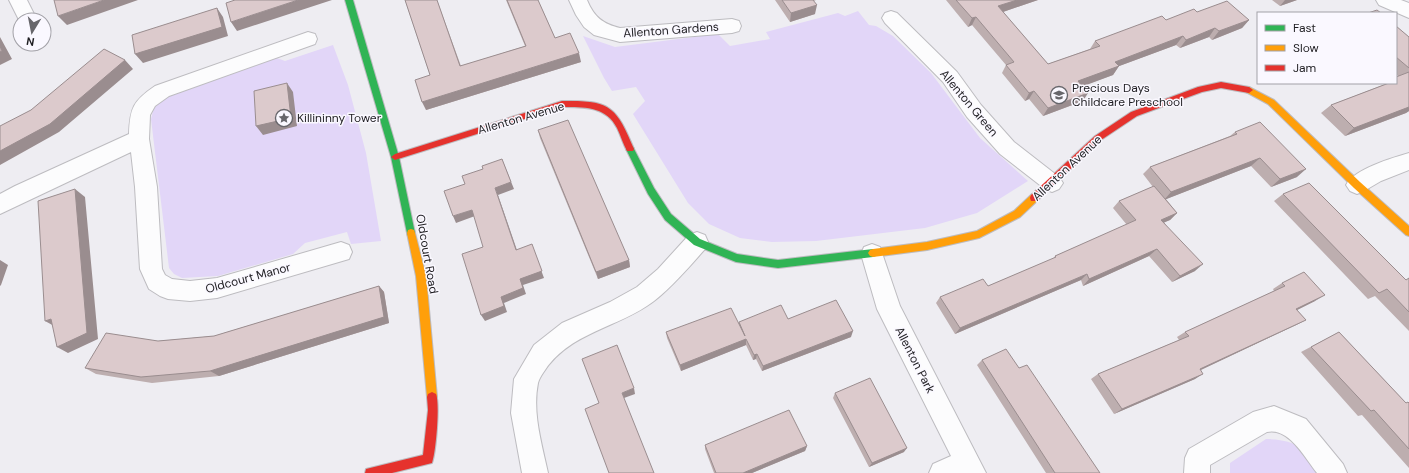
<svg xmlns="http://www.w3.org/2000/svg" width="1409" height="473" font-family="'DM Sans',sans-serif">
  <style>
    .green { fill: #e2d6f8 }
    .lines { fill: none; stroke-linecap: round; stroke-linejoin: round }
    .street-casing { stroke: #bdbcc0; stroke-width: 2 }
    .fast-casing { stroke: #bdbcc0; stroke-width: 2 }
    .slow-casing { stroke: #bdbcc0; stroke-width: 2 }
    .jam-casing { stroke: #bdbcc0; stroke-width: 2 }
    .street { fill: #fcfcfd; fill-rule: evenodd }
    .fast { fill: #30b455; fill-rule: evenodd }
    .slow { fill: #ff9f0a; fill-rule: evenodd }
    .jam { fill: #e5322d; fill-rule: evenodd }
    .wall { fill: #bdaeaf }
    .shaded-wall { fill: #9a8d8f }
    .building { fill: #dccacc; stroke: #9a8d8f }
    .labels { text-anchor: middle; stroke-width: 3; stroke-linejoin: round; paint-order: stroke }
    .street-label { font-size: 12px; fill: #1f1e22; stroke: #faf8ff }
    .poi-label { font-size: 12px; fill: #1f1e22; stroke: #faf8ff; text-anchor: start }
  </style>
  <rect width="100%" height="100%" fill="#eeedf2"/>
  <path class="green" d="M858,11L869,25L876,26L893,36L931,73L980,138L1028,181L977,213L925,228L816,241L772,242L740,238L709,224L688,203L633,114L645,101L636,87L612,91L604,78L583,36L615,47L718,34L730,46L770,39L766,32L838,13L845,16Z
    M333,45L348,85L366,153L381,241L351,244L347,232L305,243L293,254L218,276L182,278L174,274L169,268L151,119L154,107L165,98L277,58L285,61Z
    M1266,439C1300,440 1301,448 1321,473H1230V463Z"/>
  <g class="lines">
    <g class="street-casing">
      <path id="street" d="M9,0H27L37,20H20V22Z
        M569,0H587C594,17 603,24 620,28L732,19L739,21L741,26L739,31L732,33L620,42L594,35L584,27L576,15Z
        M1376,0H1401L1409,3V18L1379,5Z
        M891,11L897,13L957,72L981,105L1014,142L1059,177L1063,183L1059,189L1052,192L1045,189L1000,154L967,117L943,82L885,23L882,18L885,13Z
        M308,32L315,34L317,39L315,44L169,96L155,106L150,115L149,139L157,187L162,269L165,275L172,279L190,281L217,278L341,242L349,245L352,252L349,259L217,298L190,301L168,299L160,296L149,289L140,269L135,187L131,152L0,214V194L15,186L129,134C130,108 133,101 155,86Z
        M1409,153V170L1381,181L1364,191L1357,194L1350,191L1346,185C1354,169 1392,158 1409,153Z
        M697,232L705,235L708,242L705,249C689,267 673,286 654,301C619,328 568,332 543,373C541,376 539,379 538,383C532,413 542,444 548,473H522L511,413L514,379L534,345L562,323L610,302L637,287L658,269L689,235Z
        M872,244L880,247L900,306L986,473H929L933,464L951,456L877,309L861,254L864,247Z
        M1274,406L1306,419L1343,464L1347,473H1317C1305,458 1289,427 1267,432L1210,465V473H1184L1185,458L1189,449L1253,412Z"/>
    </g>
    <g class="fast-casing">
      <path id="fast" d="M345,0H353L399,157L415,233L414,236L411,237L408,236L407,233L391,157Z
        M630,146L633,147L654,188L671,214L700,239L737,254L778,260L873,249L876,250L878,253L876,256L873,257L778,268L736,262L694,245L665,220L648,194L626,149Z"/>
    </g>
    <g class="slow-casing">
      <path id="slow" d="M1249,87L1274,100L1360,182L1409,226V236L1406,235L1354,188L1268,104L1246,92L1245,90Z
        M1034,194L1037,195L1038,198L1037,201L1020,217L979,238L927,250L873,257L870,256L868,253L870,250L873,249L927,242L977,231L1014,211L1031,195Z
        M411,229L414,230L415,233L426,276L437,397L436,400L432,402L428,400L427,397L416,276L407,233L408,230Z"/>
    </g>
    <g class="jam-casing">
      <path id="jam" d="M1221,82L1249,87L1253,90L1249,93L1221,88L1202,92L1137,116L1101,140L1037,201H1031L1030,198L1031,195L1095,136L1131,112L1198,87Z
        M562,101C610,100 616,106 634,149L633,151H627C623,144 621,136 617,128C606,106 583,107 562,107L395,160L391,157L395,154Z
        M432,392L436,394C440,404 436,452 432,463L392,473H365L366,469L370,468L423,455L428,410L427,397L428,394Z"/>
    </g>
    <use href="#street" class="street"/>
    <use href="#fast" class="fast"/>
    <use href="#slow" class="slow"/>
    <use href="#jam" class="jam"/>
  </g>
  <path class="wall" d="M405,0H437L461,66L525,46L506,0H538L555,38L581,62L426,110L430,75Z
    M775,0H816L814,1L815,14L790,22Z
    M946,0H1038L1003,12L1048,64L1090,49L1095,41L1166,20L1197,12L1249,20L1242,28L1212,40L1209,37L1180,48L1176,45L1119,66L1113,75L1082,86L1083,101L1043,116L1029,99L1025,101L1002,73L1006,65L972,25L968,27Z
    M1272,0H1297L1280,6Z
    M1396,26L1409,37V111L1406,113L1345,136L1321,113L1331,105L1388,83H1396V77L1398,76L1396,74Z
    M538,130L629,260L630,267L598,279L540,138Z
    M1235,132L1297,177L1271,187L1251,166L1166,199L1177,213L1170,220L1164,222L1195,271L1172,282L1149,256L1083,286L1081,280L955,334L936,303L940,297L988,286L1053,259L1055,256L1127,225L1113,208L1119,201L1153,187L1143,174L1150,167L1230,136Z
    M1283,194L1406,280L1409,278V331L1375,296L1368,299L1274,201Z
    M1282,283L1315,301L1297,310L1306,320L1296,325L1201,370L1195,379L1114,414L1091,379L1098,374L1179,340L1177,337L1185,332L1274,291L1273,289Z
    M379,286L384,292L389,323L219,376L152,383L96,374L85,368L158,341L214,336Z
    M788,319L851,337L762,371L756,359L753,360L746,345L681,371L667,338L666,332L739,323Z
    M1339,332L1406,403L1408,402L1409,403V468L1362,415L1358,416L1301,352Z
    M982,360L1019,368L1100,473H1046L977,365Z
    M835,393L904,452L869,467L833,398Z
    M705,445L807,446L805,451L752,473H714L705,449Z"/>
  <path class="shaded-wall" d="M104,0H138L67,25L58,16Z
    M298,0H332L237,31L231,22Z
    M1017,0H1038L994,15L998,6Z
    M1285,0H1297L1280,6Z
    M817,5L815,14L790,22L791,13Z
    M217,8L223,17L228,36L143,63L135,54Z
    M976,17L972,25L968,27L972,18Z
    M1249,20L1242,28L1212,40L1219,31Z
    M1215,28L1209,37L1180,48L1186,40Z
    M1183,36L1176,45L1114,68L1119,66L1113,75L1073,90L1078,81L1115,62Z
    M0,37L12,59L0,65Z
    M579,53L581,62L426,110L422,102Z
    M125,60L133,69L59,132L0,165V151Z
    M287,83L293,92L297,126L263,135L256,126Z
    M1034,91L1029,99L1025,101L1029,93Z
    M1088,93L1083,101L1043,116L1048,108Z
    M1409,106V111L1406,113L1345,136L1354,128Z
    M1260,158L1251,166L1164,200L1171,192Z
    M502,159L514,189L498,195L519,256L516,250L495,188Z
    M1306,169L1297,177L1271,187L1280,179Z
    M75,189L85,197L98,339L68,353L57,347Z
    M472,210L475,216L456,223L453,216Z
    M1177,213L1170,220L1154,227L1161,220Z
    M1157,249L1149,256L1083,286L1089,279Z
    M534,251L544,278L523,285L526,294L504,303L507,312L485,321L481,315L520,279Z
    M0,260L8,265L1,285L0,286Z
    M629,260L630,267L598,279L596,272Z
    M1203,264L1195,271L1172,282L1180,276Z
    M1087,274L1081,280L955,334L960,328Z
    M379,286L384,292L389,323L219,376L210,371Z
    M1325,295L1315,301L1287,315L1296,309Z
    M51,319L56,327L45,321Z
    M1306,320L1296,325L1192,374L1200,369Z
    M853,331L851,337L762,371L763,366Z
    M746,339V345L681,371L680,365Z
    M757,354L756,359L753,360L754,355Z
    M1203,374L1195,379L1114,414L1122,409Z
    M634,388L635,394L624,398L622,393Z
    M807,446L805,451L752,473H743Z
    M907,448L904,452L869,467L872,463Z"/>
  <path class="building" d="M54,0H104L58,16Z
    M235,0H298L231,22L226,3Z
    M405,0H437L460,66L526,46L507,0H538L555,38L570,33L579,53L422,102L415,80L430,75Z
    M782,0H813L817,5L791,13Z
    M956,0H1017L998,6L1048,64L1100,46L1095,41L1162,16L1166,20L1194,9L1197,12L1227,1L1249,20L1219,31L1215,28L1186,40L1183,36L1115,62L1119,66L1078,81L1088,93L1048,108L1034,91L1029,93L1006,65L1014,62L976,17L972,18Z
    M217,8L222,27L135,54L132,35Z
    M1377,10L1381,13H1368Z
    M1396,26L1409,37V68L1396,57Z
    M0,46L2,51L0,52Z
    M104,49L125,60L50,124L0,151V126L31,110Z
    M1409,72V107L1354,128L1331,105L1389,83H1396V80H1397L1396,79V77Z
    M287,83L291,118L256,126L254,91Z
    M568,120L629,260L596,272L538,130Z
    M1260,122L1306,169L1280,179L1260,158L1171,192L1150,167L1237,134L1235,132Z
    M502,159L511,182L495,188L516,250L532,244L542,271L520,279L523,288L501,297L504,306L481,315L462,254L483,247L472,210L453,216L444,191L465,184L462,176L483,169L482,166Z
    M1309,183L1406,280L1409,278V312L1387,289L1379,293L1283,194Z
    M1154,186L1177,213L1161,220L1203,264L1180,276L1157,249L1089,279L1087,274L960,328L940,297L983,279L988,286L1056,257L1055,256L1136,220L1119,201Z
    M75,189L87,333L57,347L51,319L45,321L38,201Z
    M1304,272L1325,295L1296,309L1306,320L1200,369L1203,374L1122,409L1098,374L1189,336L1185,332L1285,286L1282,283Z
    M379,286L384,317L210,371L141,377L85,368L106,333L158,341L214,336Z
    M836,300L853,331L763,366L757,354L754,355L746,339L680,365L666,332L731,308L745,336L739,322L781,305L788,319Z
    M1339,332L1406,403L1408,402L1409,403V449L1374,410L1371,411L1311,347Z
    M617,345L634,388L622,393L654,473H609L585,409L599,403L582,359Z
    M1006,349L1019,368L1027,365L1100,473H1055L982,360Z
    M870,378L907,448L872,463L835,393Z
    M789,410L807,446L743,473H716L705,445Z"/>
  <defs>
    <g id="school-ring" transform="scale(0.9)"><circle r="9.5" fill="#faf8ff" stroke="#67666b" stroke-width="1.5"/><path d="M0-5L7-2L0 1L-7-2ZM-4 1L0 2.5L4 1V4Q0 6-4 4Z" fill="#67666b"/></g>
    <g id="sight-ring" transform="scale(0.9)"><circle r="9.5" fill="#faf8ff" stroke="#67666b" stroke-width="1.5"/><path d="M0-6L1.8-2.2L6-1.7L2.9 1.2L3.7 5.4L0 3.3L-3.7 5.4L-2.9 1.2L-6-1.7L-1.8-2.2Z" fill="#67666b"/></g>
  </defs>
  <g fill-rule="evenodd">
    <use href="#school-ring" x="1059" y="95"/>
    <use href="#sight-ring" x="284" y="118"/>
  </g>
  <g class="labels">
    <g class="street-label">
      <text transform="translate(671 30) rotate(-4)" y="4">Allenton Gardens</text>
      <text transform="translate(969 103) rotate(50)" y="4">Allenton Green</text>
      <text transform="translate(521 118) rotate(-16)" y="4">Allenton Avenue</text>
      <text transform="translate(1067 168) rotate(-43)" y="4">Allenton Avenue</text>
      <text transform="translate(427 254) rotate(80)" y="4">Oldcourt Road</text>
      <text transform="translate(248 278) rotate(-15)" y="4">Oldcourt Manor</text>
      <text transform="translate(915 360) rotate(63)" y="4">Allenton Park</text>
    </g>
    <g class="poi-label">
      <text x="1072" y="92">Precious Days<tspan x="1072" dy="14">Childcare Preschool</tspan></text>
      <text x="297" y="122">Killininny Tower</text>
    </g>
  </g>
  <rect x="1257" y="12" width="140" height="72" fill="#faf8ff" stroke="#a2a1a7"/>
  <rect x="1265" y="25" width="20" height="6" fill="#30b455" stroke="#a2a1a7"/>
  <text x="1293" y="32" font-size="12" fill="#1f1e22">Fast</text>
  <rect x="1265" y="45" width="20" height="6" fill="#ff9f0a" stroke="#a2a1a7"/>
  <text x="1293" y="52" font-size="12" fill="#1f1e22">Slow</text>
  <rect x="1265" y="65" width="20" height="6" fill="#e5322d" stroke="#a2a1a7"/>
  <text x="1293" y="72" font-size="12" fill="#1f1e22">Jam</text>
  <g transform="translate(32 32) rotate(190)"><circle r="19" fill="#faf8ff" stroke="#a2a1a7"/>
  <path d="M0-3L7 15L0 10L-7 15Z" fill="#67666b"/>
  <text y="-6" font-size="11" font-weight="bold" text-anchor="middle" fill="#1f1e22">N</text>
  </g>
</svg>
